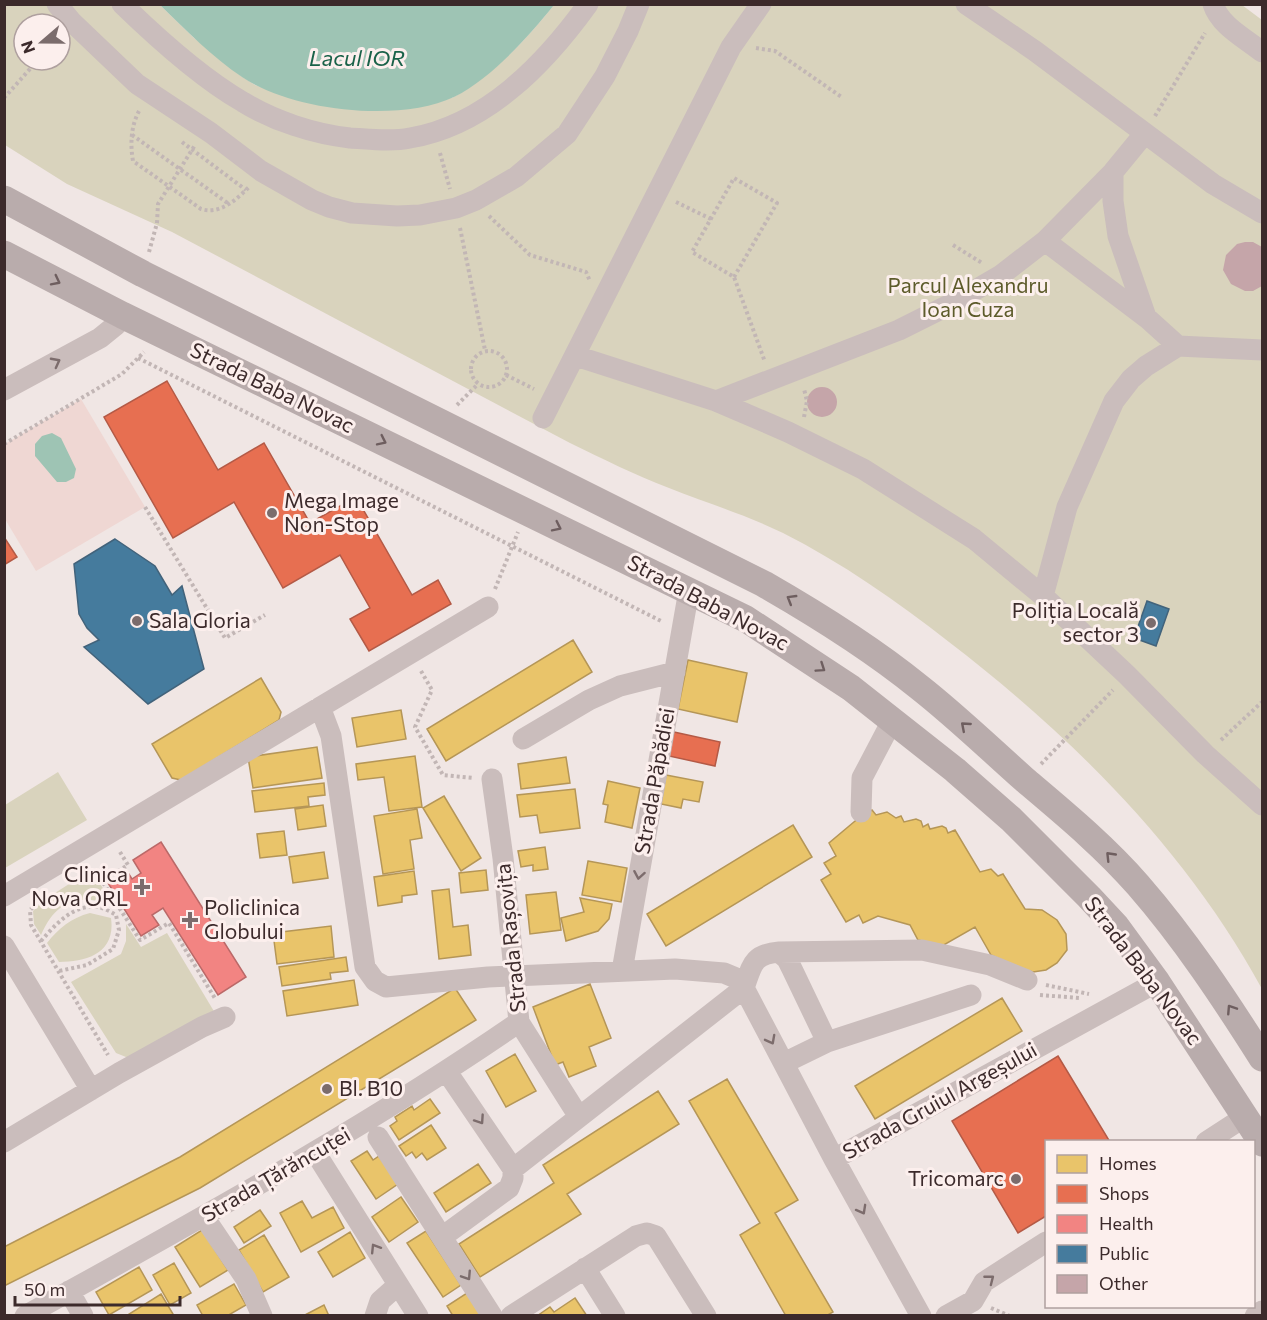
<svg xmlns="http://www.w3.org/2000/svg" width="1267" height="1320" font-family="Commissioner,sans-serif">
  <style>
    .green { fill: #d9d3bd; fill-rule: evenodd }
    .plaza { fill: #efd7d3 }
    .water { fill: #9ec4b4 }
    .homes { fill: #e9c46a; stroke: #b59657; stroke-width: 1.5 }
    .shops { fill: #e76f51; stroke: #b45a46; stroke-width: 1.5 }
    .health { fill: #f28482; stroke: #bb6968; stroke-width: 1.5 }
    .public { fill: #457b9d; stroke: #42637b; stroke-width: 1.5 }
    .building { fill: #c5a5a9 }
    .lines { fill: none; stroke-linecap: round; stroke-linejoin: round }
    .path { stroke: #c2b6b5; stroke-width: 4; stroke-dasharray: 3 3; stroke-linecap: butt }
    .minor { stroke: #cabdbc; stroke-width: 21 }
    .major { stroke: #b9acac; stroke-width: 27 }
    .oneway { stroke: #6e5e5f }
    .oneway2 { stroke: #7c6c6c }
    .poi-dot { fill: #7b6c6c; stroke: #fcefed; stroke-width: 2 }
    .labels { text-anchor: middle; stroke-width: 6; stroke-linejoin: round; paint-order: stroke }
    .park-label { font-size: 21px; fill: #5d5b2b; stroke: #fcefed }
    .street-label { font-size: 21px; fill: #3c2a2b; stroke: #fcefed }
    .poi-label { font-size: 21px; fill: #3c2a2b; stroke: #fcefed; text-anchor: start }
    .water-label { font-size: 22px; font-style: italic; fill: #1a6249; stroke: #fcefed }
  </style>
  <rect width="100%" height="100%" fill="#f0e6e4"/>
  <path class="green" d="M5,5H160L194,38L241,76L255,85L293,99L452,98C492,76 526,40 554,5H1242L1262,20V989C1187,851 1073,737 949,642C897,601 842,563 783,533C746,515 707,503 669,488C635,475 603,459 570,443L172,232L67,184L5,145ZM24,24H60V60H24Z
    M58,772L87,820L5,868V805Z
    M91,870L114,905C79,894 57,899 41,935L34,924L33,911L44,900Z
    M90,913L111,918C116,953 87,962 59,962L47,943C59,928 71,918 90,913Z
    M126,924L141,947L167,933L215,1013L131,1059L116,1053L71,982L121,954L126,941Z"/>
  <path class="plaza" d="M81,399L145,507L36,571L5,519V444Z"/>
  <path class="water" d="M160,5H554C528,37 492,78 454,97C399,123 292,111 242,77C212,57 186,30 160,5Z
    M52,433L61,438L76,469L74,478L66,482H57L35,456V444L42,436Z"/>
  <path class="homes" d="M573,640L592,672L446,761L427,729Z
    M688,660L747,673L737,722L678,709Z
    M261,678L281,712L279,720L181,780L172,778L152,744Z
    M401,710L406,739L357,747L352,718Z
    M317,747L322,778L253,788L248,757Z
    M415,756L422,807L389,811L384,777L358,780L356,764Z
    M566,757L570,783L521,789L518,764Z
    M666,775L703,782L699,802L683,799L681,808L661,804Z
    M608,781L640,788L632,828L605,822L608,805L603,804Z
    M324,783L325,795L308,797L309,806L255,812L252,791Z
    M575,789L580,828L540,833L537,815L520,817L517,795Z
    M444,796L481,858L461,871L423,808Z
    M323,805L326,826L298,830L295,809Z
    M417,809L422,838L410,840L414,869L383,874L374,816Z
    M872,810L876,815L887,812L896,818L901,816L904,822L916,819L921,821L923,827L928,824L930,829L942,826L946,828L948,833L955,830L980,872L991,869L998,876L1003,874L1025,909L1042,910L1057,920L1066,934L1067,950L1057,963L1046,970L1033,972L1018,968L991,955L975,927L942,946L918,940L910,925L878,916L863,923L859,915L846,922L821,880L831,874L824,863L836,856L829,843L861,816Z
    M793,825L812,857L666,946L647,914Z
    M284,831L287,855L260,858L257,834Z
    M545,847L548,869L533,871V865L521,867L518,851Z
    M324,852L328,878L293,883L289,857Z
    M588,861L627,868L621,902L582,895Z
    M486,870L488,890L461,893L459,873Z
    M414,871L417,894L402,896V902L378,906L374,877Z
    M449,889L453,927L468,925L471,955L439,959L432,891Z
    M556,892L561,930L530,934L526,895Z
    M580,898L612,904L609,919L598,931L566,941L561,918L584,912Z
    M331,926L334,957L277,964L273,933Z
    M346,957L348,971L330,973L331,979L282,986L279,967Z
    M354,980L358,1005L287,1016L283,991Z
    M590,984L611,1038L589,1047L596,1066L569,1077L563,1062L555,1065L533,1007Z
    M455,988L476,1020L200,1188L4,1286V1247L180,1157Z
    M1002,998L1022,1031L875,1119L855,1086Z
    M515,1054L536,1091L506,1107L486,1071Z
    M727,1079L798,1200L775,1213L833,1312L826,1316H786L740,1235L760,1223L689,1101Z
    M658,1091L679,1124L567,1194L581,1214L480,1277L459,1244L554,1183L543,1165Z
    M430,1099L440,1113L399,1140L390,1126L397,1121L395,1117L412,1106L414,1110Z
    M431,1125L446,1148L427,1160L422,1153L416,1158L412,1152L406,1156L399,1146Z
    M367,1151L373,1160L379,1156L398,1184L376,1199L351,1161Z
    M478,1164L491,1183L446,1212L434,1193Z
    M401,1197L418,1222L389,1242L372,1217Z
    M302,1201L312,1218L333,1207L344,1228L301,1252L280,1213Z
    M260,1210L271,1226L244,1243L234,1227Z
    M202,1230L228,1270L200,1287L175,1247Z
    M426,1231L461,1285L443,1297L407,1243Z
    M350,1232L365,1258L333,1277L318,1252Z
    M264,1235L289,1277L263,1292L239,1250Z
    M174,1263L191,1293L170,1305L153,1275Z
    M139,1267L152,1290L109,1315L96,1292Z
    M234,1284L246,1305L227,1316H203L197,1305Z
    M467,1293L482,1316H453L447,1306Z
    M161,1294L173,1314L170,1316H126Z
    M575,1298L587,1316H537L550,1307L554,1312Z
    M324,1305L329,1316H303Z"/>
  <path class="shops" d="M167,381L218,470L264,443L310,523L356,497L412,595L438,580L451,604L369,651L350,619L370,608L340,555L283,588L234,502L173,538L104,417Z
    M4,537L17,557L4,565Z
    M674,732L720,742L715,766L669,756Z
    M1058,1056L1110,1142H1046V1216L1018,1233L952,1121Z"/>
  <path class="health" d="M161,842L246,977L218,995L163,908L152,915L159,925L141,936L108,883L127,871L132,879L141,873L133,860Z"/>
  <path class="public" d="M115,539L155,566L172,595L182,586L204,669L148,704L84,647L99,640L87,628L79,614L74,564Z
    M1147,601L1169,609L1156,646L1134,638Z"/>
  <path class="building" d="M1245,242H1253L1262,247V286L1253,291H1245L1231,284L1223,270L1226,255L1237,244Z
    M807 402a15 15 0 1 1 30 0a15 15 0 1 1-30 0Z"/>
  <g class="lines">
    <path class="path" d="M756,48L775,51L843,98
      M4,98L38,60
      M139,111C131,126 130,144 133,161L201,209C220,215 237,199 249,187
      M1155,116L1205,33
      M132,135L229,204
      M182,142L246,190
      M440,153L450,189
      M676,202L711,219
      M489,216L530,255L586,272L590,281
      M460,228L485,350
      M953,245L982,263
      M149,252L157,223L158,204L195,145
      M734,277L777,203L734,178L692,252L734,277L765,362
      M471 369a18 18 0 1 1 36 0a18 18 0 1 1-36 0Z
      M138,358L663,622
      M506,375L534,389
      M457,405L478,384
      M804,417L807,401L804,389
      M4,444L122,374L144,352
      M145,507L225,638L265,615
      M495,589L518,532
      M421,671L432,690L415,727L443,775L473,778
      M1221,740L1262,702
      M1041,764L1113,690
      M120,852L128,865L102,881L140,940L169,923L216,1000
      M37,903L30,910L31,925L108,1055
      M41,941C56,924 73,904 98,907C104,908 111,912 116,915L119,930L113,949L87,965L59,971
      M1046,985L1089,994
      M1040,995L1080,998
      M991,1308L1010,1316"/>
    <path class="minor" d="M57,4L71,21L137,84L211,133L261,171L312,200L329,207L352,213L397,216L420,215L456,208L476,200L516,177L567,134L605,76L628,31L639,4
      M122,4C157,38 201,78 243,102C274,121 314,134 350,138C369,139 391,142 410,138C486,125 544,65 588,4
      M966,4L1035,51L1213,184L1262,213
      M1213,4C1220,26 1245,38 1262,52
      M1113,172V201L1118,236L1146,317
      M1045,241L1147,318L1178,346
      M576,356L716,401L788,432L863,469L974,539L1043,596L1127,675L1205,754L1262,805
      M4,390L100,338L116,325L122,315
      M716,401L899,330L953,303L1001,275L1045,241L1113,172L1145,133
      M543,418L731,47L761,4
      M1043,596L1067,507L1114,401L1131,379L1146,366L1178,346L1262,350
      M320,707L331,736L365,967L375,981L386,987L488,977L675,969L724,973L736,978L744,988L834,1159L921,1316
      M523,739L589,700L620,686L675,672
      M492,779L503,858L519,1022L579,1117
      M861,812L862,778L893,719
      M4,896L488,607
      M4,946L91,1090
      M779,952L922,950L990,965L1027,980
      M622,971L689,590
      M744,988C752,966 752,954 779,952L787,959L792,969L827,1042L784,1063
      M827,1042L971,995
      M447,1072L513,1169
      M378,1137L492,1316
      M4,1142L119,1073L202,1027L225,1017
      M1206,1142L1246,1116
      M315,1152L418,1316
      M834,1159L1157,982
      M204,1217L246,1279L262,1316
      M442,1237L509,1188L513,1178V1169L744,988
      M585,1268L615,1316
      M69,1291L83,1316
      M25,1316C193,1222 361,1131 519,1022
      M375,1316L380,1301L398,1285
      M511,1316L636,1236L647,1233L656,1236L706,1316
      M946,1316L973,1301L984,1282L1046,1242
      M1255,1316L1262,1311"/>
    <path class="major" d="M4,199L143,274L764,584C818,615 871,648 919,687C956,716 990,749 1025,780C1064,813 1104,846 1138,885C1185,939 1224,998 1262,1058
      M4,254L122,315L746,619L851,688L955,770L1011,819L1089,897L1116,926L1157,982L1262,1143"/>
  </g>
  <defs><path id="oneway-chevron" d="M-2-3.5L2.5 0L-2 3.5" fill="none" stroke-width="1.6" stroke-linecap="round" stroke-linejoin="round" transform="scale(1.5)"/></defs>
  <g class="oneway">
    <use href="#oneway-chevron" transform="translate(56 281) rotate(27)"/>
    <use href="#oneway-chevron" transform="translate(382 441) rotate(26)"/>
    <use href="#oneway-chevron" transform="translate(557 527) rotate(26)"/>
    <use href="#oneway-chevron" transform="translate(791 599) rotate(-149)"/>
    <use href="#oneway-chevron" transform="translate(821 668) rotate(34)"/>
    <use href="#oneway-chevron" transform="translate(965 726) rotate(-139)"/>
    <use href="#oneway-chevron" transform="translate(1110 856) rotate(-134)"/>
    <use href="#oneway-chevron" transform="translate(1231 1009) rotate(-123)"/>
  </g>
  <g class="oneway2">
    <use href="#oneway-chevron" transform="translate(56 362) rotate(-28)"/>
    <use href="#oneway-chevron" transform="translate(639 875) rotate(100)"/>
    <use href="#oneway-chevron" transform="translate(771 1040) rotate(62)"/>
    <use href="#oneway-chevron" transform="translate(480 1120) rotate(56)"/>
    <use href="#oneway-chevron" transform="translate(862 1210) rotate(61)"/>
    <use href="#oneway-chevron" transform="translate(375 1248) rotate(-122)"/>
    <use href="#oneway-chevron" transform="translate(467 1276) rotate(57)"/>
    <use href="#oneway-chevron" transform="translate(990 1279) rotate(-38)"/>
  </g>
  <g class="poi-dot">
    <circle cx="272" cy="513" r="6"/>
    <circle cx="137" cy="621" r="6"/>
    <circle cx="1151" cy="623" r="6"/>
    <path d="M139 878h6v6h6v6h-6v6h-6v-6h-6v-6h6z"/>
    <path d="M187 911h6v6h6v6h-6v6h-6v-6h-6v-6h6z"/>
    <circle cx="327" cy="1089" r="6"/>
    <circle cx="1016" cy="1179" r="6"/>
  </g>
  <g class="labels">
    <g class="park-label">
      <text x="968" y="293">Parcul Alexandru<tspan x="968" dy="24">Ioan Cuza</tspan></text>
    </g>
    <g class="street-label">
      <text transform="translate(272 388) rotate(26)" y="7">Strada Baba Novac</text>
      <text transform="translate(708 603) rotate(28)" y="7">Strada Baba Novac</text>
      <text transform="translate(655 781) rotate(-80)" y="7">Strada Păpădiei</text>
      <text transform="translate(511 938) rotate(-96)" y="7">Strada Rașovița</text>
      <text transform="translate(1143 971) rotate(53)" y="7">Strada Baba Novac</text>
      <text transform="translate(940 1101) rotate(-29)" y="7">Strada Gruiul Argeșului</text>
      <text transform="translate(276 1175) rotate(-30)" y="7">Strada Țărăncuței</text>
    </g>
    <g class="poi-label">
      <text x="284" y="508">Mega Image<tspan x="284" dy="24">Non-Stop</tspan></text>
      <text x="1139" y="618" text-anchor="end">Poliția Locală<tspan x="1139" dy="24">sector 3</tspan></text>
      <text x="149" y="628">Sala Gloria</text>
      <text x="128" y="882" text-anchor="end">Clinica<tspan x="128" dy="24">Nova ORL</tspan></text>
      <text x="204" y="915">Policlinica<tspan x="204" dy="24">Globului</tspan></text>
      <text x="339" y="1096">Bl. B10</text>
      <text x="1004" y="1186" text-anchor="end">Tricomarc</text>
    </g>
    <g class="water-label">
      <text x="357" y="66">Lacul IOR</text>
    </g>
  </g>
  <rect width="1267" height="1320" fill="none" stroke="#3c2a2b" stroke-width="12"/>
  <rect x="1045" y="1140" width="210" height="168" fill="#fcefed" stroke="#afa09f" stroke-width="1.5"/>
  <rect x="1057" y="1155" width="30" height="18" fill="#e9c46a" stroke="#afa09f" stroke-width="1.5"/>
  <text x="1099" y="1170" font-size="18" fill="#3c2a2b">Homes</text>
  <rect x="1057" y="1185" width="30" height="18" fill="#e76f51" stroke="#afa09f" stroke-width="1.5"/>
  <text x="1099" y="1200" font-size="18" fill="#3c2a2b">Shops</text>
  <rect x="1057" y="1215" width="30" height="18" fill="#f28482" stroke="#afa09f" stroke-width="1.5"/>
  <text x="1099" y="1230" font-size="18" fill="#3c2a2b">Health</text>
  <rect x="1057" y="1245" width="30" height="18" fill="#457b9d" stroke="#afa09f" stroke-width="1.5"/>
  <text x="1099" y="1260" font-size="18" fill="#3c2a2b">Public</text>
  <rect x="1057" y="1275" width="30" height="18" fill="#c5a5a9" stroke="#afa09f" stroke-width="1.5"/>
  <text x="1099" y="1290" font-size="18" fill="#3c2a2b">Other</text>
  <g transform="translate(42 42) rotate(250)"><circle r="28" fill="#fcefed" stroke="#afa09f" stroke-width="1.5"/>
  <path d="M0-4.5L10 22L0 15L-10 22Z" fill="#7b6c6c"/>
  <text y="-9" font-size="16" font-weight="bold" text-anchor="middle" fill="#3c2a2b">N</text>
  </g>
  <path d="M15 1296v9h165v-9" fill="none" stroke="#3c2a2b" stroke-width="3"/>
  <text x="24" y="1296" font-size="18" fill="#3c2a2b" stroke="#fcefed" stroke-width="4.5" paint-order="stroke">50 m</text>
</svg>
